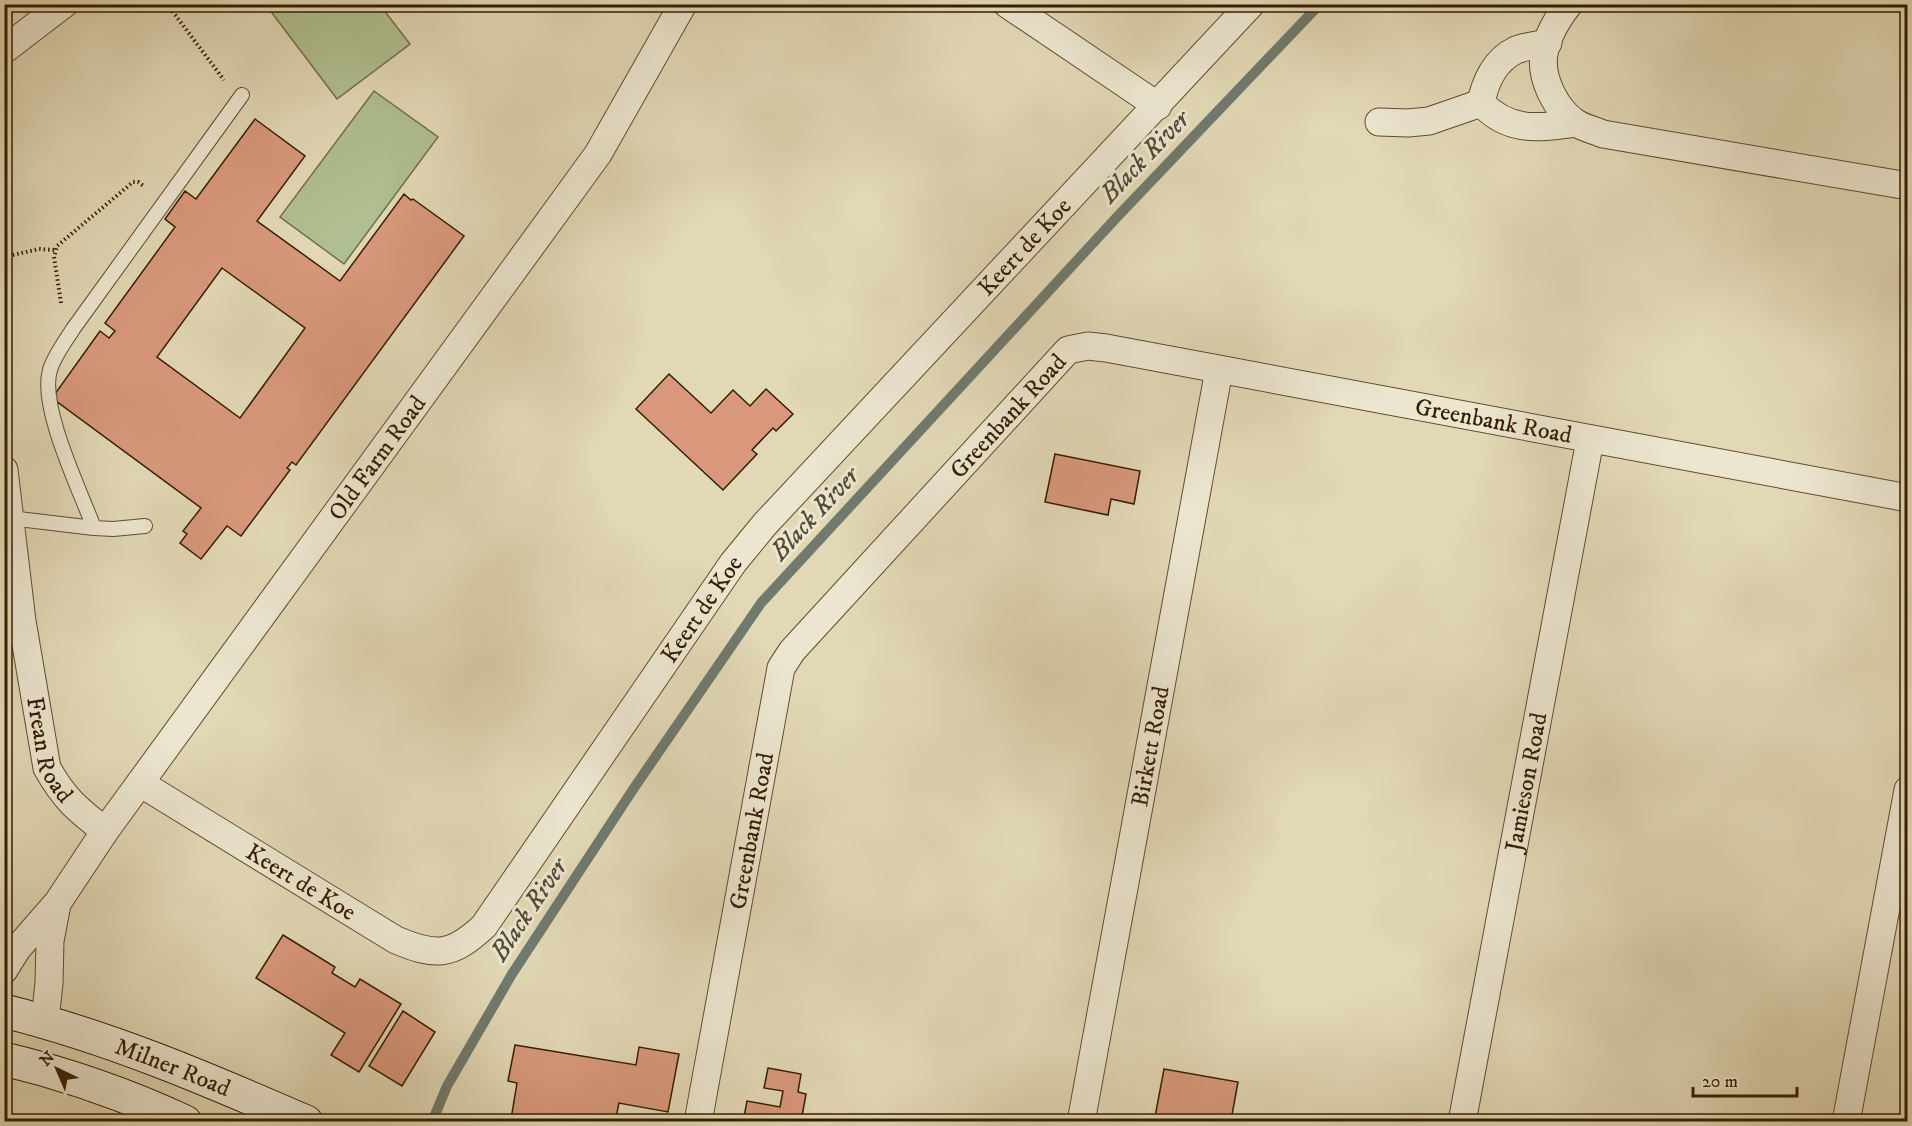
<svg xmlns="http://www.w3.org/2000/svg" width="1912" height="1126" font-family="'IM FELL DW Pica',serif">
  <style>
    .green { fill: #b0bf91; stroke: #726e48; stroke-width: 1.5 }
    .lines { fill: none; stroke-linecap: round; stroke-linejoin: round }
    .stream { stroke: #707a6e; stroke-width: 10 }
    .building { fill: #d9987c; stroke: #341e00; stroke-width: 1.5; fill-rule: evenodd }
    .service-casing { stroke: #604c2e; stroke-width: 16 }
    .minor-casing { stroke: #604c2e; stroke-width: 29 }
    .secondary-casing { stroke: #341e00; stroke-width: 35 }
    .path { stroke: #341e00; stroke-width: 4; stroke-dasharray: 1.5 3; stroke-linecap: butt }
    .service { stroke: #ece6d0; stroke-width: 14 }
    .minor { stroke: #ece6d0; stroke-width: 27 }
    .secondary { stroke: #ece6d0; stroke-width: 33 }
    .labels { text-anchor: middle; stroke-width: 6; stroke-linejoin: round; paint-order: stroke }
    .street-label { font-size: 24px; fill: #341e00; stroke: #ece6d0 }
    .water-label { font-size: 26px; font-style: italic; fill: #524c37; stroke: #ece6d0 }
  </style>
  <rect width="100%" height="100%" fill="#e2d8b6"/>
  <filter id="stains"><feTurbulence type="fractalNoise" baseFrequency=".00333" numOctaves="4"/><feColorMatrix values="0 0 0 0 .2 0 0 0 0 .09 0 0 0 0 .02 0 0 0 .5 -.17"/></filter>
  <radialGradient id="worn" r=".72"><stop offset=".6" stop-color="#630" stop-opacity="0"/><stop offset="1" stop-color="#630" stop-opacity=".3"/></radialGradient>
  <path class="green" d="M266,5H380L410,44L337,99Z
    M374,91L438,137L344,264L280,217Z"/>
  <g class="lines">
    <path class="stream" d="M432,1122L447,1086L512,974L634,788L761,603L1117,217L1320,4"/>
  </g>
  <path class="building" d="M255,119L305,156L257,221L340,281L404,194L411,200L413,199L464,236L296,465L292,462L287,468L290,470L241,536L227,526L201,559L180,543L187,534L183,531L201,508L52,398L100,331L109,338L115,331L105,323L175,227L165,219L185,191L196,199ZM222,268L305,328L240,418L157,357Z
    M669,374L711,413L733,390L750,406L766,389L793,414L776,431L773,428L752,450L757,454L723,490L636,409Z
    M1055,454L1140,471L1134,504L1111,499L1108,515L1045,502Z
    M283,935L335,967L332,973L355,987L360,979L401,1004L359,1072L331,1055L345,1033L256,978Z
    M403,1011L435,1032L402,1086L369,1066Z
    M515,1045L636,1065L639,1047L679,1054L668,1112L619,1103L615,1122H501L502,1117L511,1119L517,1083L508,1081Z
    M768,1068L801,1074L798,1092L806,1094L801,1122H743L747,1101L780,1107L783,1091L764,1088Z
    M1164,1069L1238,1082L1232,1115L1258,1119L1257,1122H1154Z
    M825,1115L862,1122H824Z"/>
  <g class="lines">
    <g class="service-casing">
      <path id="service" d="M10,518L94,528L113,529L145,526
        M94,528C80,490 39,407 50,370C54,356 65,342 73,329L242,95"/>
    </g>
    <g class="minor-casing">
      <g id="minor">
        <path d="M1007,4L1158,106"/>
        <path d="M1569,4C1558,18 1547,37 1544,54C1540,78 1556,110 1576,123C1584,128 1594,130 1603,134L1908,186"/>
        <path d="M4,50L64,4"/>
        <path d="M1481,103C1510,133 1538,128 1576,123"/>
        <path d="M1481,103C1485,82 1495,60 1516,50C1526,46 1538,45 1548,43"/>
        <path d="M1379,122L1408,123L1429,121L1481,103"/>
        <path id="s1" d="M4,470L22,621L47,768C65,800 77,809 105,831"/>
        <path id="s2" d="M140,783L396,940C436,957 452,956 484,926L733,563L765,524L1251,4"/>
        <path id="s3" d="M4,970L17,949L58,902L105,831L598,154L683,4"/>
        <path d="M45,1021L49,983L50,941L57,904"/>
        <path id="s4" d="M698,1122L781,668L792,651L1068,350L1088,346L1106,348L1908,498"/>
        <path id="s5" d="M1081,1122L1219,370"/>
        <path id="s6" d="M1462,1122L1590,440"/>
        <path d="M1846,1122L1908,790"/>
      </g>
    </g>
    <g class="secondary-casing">
      <g id="secondary">
        <path id="s7" d="M4,1011C109,1037 207,1079 306,1122"/>
        <path d="M4,1059C67,1074 127,1095 185,1122"/>
      </g>
    </g>
    <path class="path" d="M167,4L224,80
      M4,257L39,249L55,250
      M61,303L54,257L57,246L133,182H138L145,187"/>
    <use href="#service" class="service"/>
    <use href="#minor" class="minor"/>
    <use href="#secondary" class="secondary"/>
  </g>
  <g class="labels">
    <g class="street-label">
      <text dy="8" stroke="none"><textPath href="#s2" startOffset="1268">Keert de Koe</textPath></text>
      <text dy="8" stroke="none"><textPath href="#s4" startOffset="801">Greenbank Road</textPath></text>
      <text dy="8" stroke="none"><textPath href="#s4" startOffset="1323">Greenbank Road</textPath></text>
      <text dy="8" stroke="none"><textPath href="#s3" startOffset="634">Old Farm Road</textPath></text>
      <text dy="8" stroke="none"><textPath href="#s2" startOffset="782">Keert de Koe</textPath></text>
      <text dy="8" stroke="none"><textPath href="#s1" startOffset="284">Frean Road</textPath></text>
      <text dy="8" stroke="none"><textPath href="#s5" startOffset="382">Birkett Road</textPath></text>
      <text dy="8" stroke="none"><textPath href="#s6" startOffset="346">Jamieson Road</textPath></text>
      <text dy="8" stroke="none"><textPath href="#s4" startOffset="296">Greenbank Road</textPath></text>
      <text dy="8" stroke="none"><textPath href="#s2" startOffset="189">Keert de Koe</textPath></text>
      <text dy="8" stroke="none"><textPath href="#s7" startOffset="178">Milner Road</textPath></text>
    </g>
    <g class="water-label">
      <text transform="translate(1144 156) rotate(-46)" y="9">Black River</text>
      <text transform="translate(814 513) rotate(-47)" y="9">Black River</text>
      <text transform="translate(528 909) rotate(-56)" y="9">Black River</text>
    </g>
  </g>
  <rect width="1912" height="1126" fill="none" stroke="#e2d8b6" stroke-width="24"/>
  <rect x="6" y="6" width="1900" height="1114" fill="none" stroke="#341e00" stroke-width="3"/>
  <rect x="12" y="12" width="1888" height="1102" fill="none" stroke="#341e00" stroke-width="1.5"/>
  <g transform="translate(57 1069) rotate(316)" stroke="#ece6d0" stroke-width="4.5" paint-order="stroke">
  <path d="M0-4.5L10 22L0 15L-10 22Z" fill="#341e00"/>
  <text y="-9" font-size="16" font-weight="bold" text-anchor="middle" fill="#341e00">N</text>
  </g>
  <path d="M1693 1087v9h104v-9" fill="none" stroke="#341e00" stroke-width="3"/>
  <text x="1702" y="1087" font-size="18" fill="#341e00" stroke="#ece6d0" stroke-width="4.5" paint-order="stroke">20 m</text>
  <rect width="100%" height="100%" filter="url(#stains)"/>
  <rect width="100%" height="100%" fill="url(#worn)"/>
</svg>
